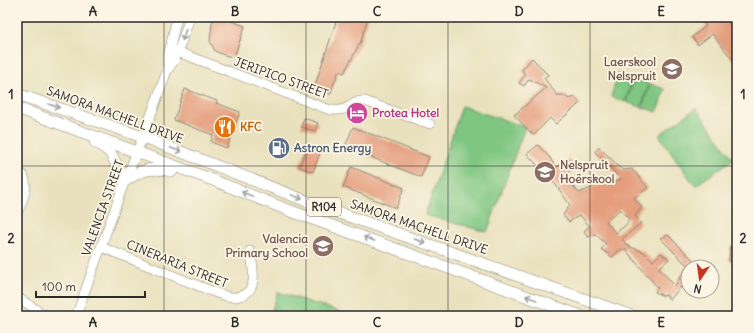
<svg xmlns="http://www.w3.org/2000/svg" width="754" height="333" font-family="Delius,sans-serif">
  <style>
    .green { fill: #7ec681; stroke: #547856 }
    .building { fill: #e49d7d; fill-rule: evenodd }
    .lines { fill: none; stroke-linecap: round; stroke-linejoin: round }
    .minor-casing { stroke: #8a8674; stroke-width: 10 }
    .major-casing { stroke: #8a8674; stroke-width: 12 }
    .minor { stroke: #fff; stroke-width: 9 }
    .major { stroke: #fff; stroke-width: 11 }
    .oneway { stroke: #a0a0a0 }
    .grid { fill: none; stroke: #2b2b2b; stroke-width: 1; stroke-opacity: 0.55 }
    .labels { text-anchor: middle; stroke-width: 3.5; stroke-linejoin: round; paint-order: stroke }
    .shield { fill: #fcf5e5; stroke: #6a6863; stroke-width: 1 }
    .shield-label { font-size: 11px; font-weight: bold; fill: #2b2b2b }
    .education-label { font-size: 12px; font-weight: bold; fill: #785e54; stroke: #fcf5e5; text-anchor: end }
    .street-label { font-size: 12px; fill: #2b2b2b; stroke: #fcf5e5 }
    .hotel-label { font-size: 12px; font-weight: bold; fill: #b23c85; stroke: #fcf5e5; text-anchor: start }
    .food-label { font-size: 12px; font-weight: bold; fill: #c56008; stroke: #fcf5e5; text-anchor: start }
    .service-label { font-size: 12px; font-weight: bold; fill: #4e5e75; stroke: #fcf5e5; text-anchor: start }
    .neatline { fill: none; stroke: #2b2b2b; stroke-width: 1.5 }
    .grid-label { font-size: 13px; text-anchor: middle; font-weight: bold; fill: #2b2b2b }
  </style>
  <rect width="100%" height="100%" fill="#fcf5e5"/>
  <filter id="ink" filterUnits="userSpaceOnUse"><feTurbulence type="fractalNoise" baseFrequency=".025" numOctaves="2"/><feDisplacementMap in="SourceGraphic" scale="8" xChannelSelector="R" yChannelSelector="G"/><feConvolveMatrix kernelMatrix="1 2 1 2 8 2 1 2 1" color-interpolation-filters="sRGB"/></filter>
  <filter id="wash" filterUnits="userSpaceOnUse"><feTurbulence type="fractalNoise" baseFrequency=".012" numOctaves="4" result="noise"/><feDisplacementMap in="SourceGraphic" scale="16" xChannelSelector="R" yChannelSelector="G"/><feGaussianBlur stdDeviation="0.9" result="paint"/><feColorMatrix in="noise" values="0 0 0 0 0 0 0 0 0 0 0 0 0 0 0 0 0 1.4 0 .05"/><feComposite in="paint" operator="in"/></filter>
  <g filter="url(#wash)">
    <rect width="100%" height="100%" fill="#e9e1bd"/>
    <path class="green" d="M618,74L633,79L625,102L611,97Z
      M634,79L649,84L641,107L626,102Z
      M650,84L665,89L657,112L642,107Z
      M462,106L525,127L487,232L425,215Z
      M696,108L733,159L695,186L659,135Z
      M278,292L353,316H270Z"/>
    <g id="blocks">
      <path class="building" d="M214,17H221L245,26L234,57L224,55L215,51L210,41L212,23Z
        M334,17H368L361,41L344,73L339,71L330,94L314,88L336,22Z
        M699,17H736L728,23L737,34V65L712,34L698,45L692,37L706,26Z
        M532,58L548,75L544,78L557,95H564L569,99L575,97L580,103L556,124L550,118L534,135L530,132L514,115L546,88L529,79L524,86L519,83L525,75L522,70Z
        M185,89L217,101L216,103L240,112L227,148L211,142L213,135L174,120Z
        M304,118L318,123L315,131L301,127Z
        M353,127L429,157L421,177L345,147Z
        M308,145L321,150L313,172L299,167Z
        M538,145L550,158L556,168L569,159L575,166L565,176L579,193L596,186L604,178L608,185L621,179L595,152L599,147L619,167L624,170L632,169L648,188L634,198L642,207L635,216L641,223L622,239L628,246L644,252L653,261L661,253L669,259L659,268L675,286L680,277L688,266V282L681,288L680,287L670,300L666,295L663,296L655,292L658,288L625,249L620,250L612,257L601,249L606,244L595,234L588,237L584,231L589,226L580,215L569,222L563,215L570,205L556,185L527,154ZM620,209L629,219L627,224L616,233L606,222Z
        M351,167L404,188L396,208L343,187Z
        M668,235L695,262L687,265L660,238Z
        M730,246L737,247V262L729,261Z"/>
    </g>
  </g>
  <g filter="url(#ink)">
    <use href="#blocks" fill-opacity="0" stroke="#8a8674" stroke-width="1"/>
    <g class="lines">
      <g class="minor-casing">
        <path id="minor" d="M169,50L178,52L330,110C334,110 340,111 344,109C352,106 355,100 365,101L398,113L430,124
          M167,71V61L177,17
          M17,169C33,180 23,199 17,214
          M101,247L214,292C220,294 226,297 232,297C260,297 254,270 250,251
          M17,297L46,316
          M76,316L123,186L143,137L167,71L174,61L178,52L190,17"/>
      </g>
      <g class="major-casing">
        <path id="major" d="M17,94L143,137L314,204L632,316
          M17,108L210,179L288,210L581,316
          M95,142L99,144L110,152L125,181C141,169 153,167 172,171"/>
      </g>
      <use href="#minor" class="minor"/>
      <use href="#major" class="major"/>
    </g>
    <defs><path id="oneway-shaft" d="M-6 0H5M1.5-3L5.5 0L1.5 3" fill="none" stroke-width="1.6" stroke-linecap="round" stroke-linejoin="round"/></defs>
    <g class="oneway">
      <use href="#oneway-shaft" transform="translate(184 35) rotate(108)"/>
      <use href="#oneway-shaft" transform="translate(54 106) rotate(19)"/>
      <use href="#oneway-shaft" transform="translate(176 150) rotate(21)"/>
      <use href="#oneway-shaft" transform="translate(247 194) rotate(-159)"/>
      <use href="#oneway-shaft" transform="translate(297 197) rotate(21)"/>
      <use href="#oneway-shaft" transform="translate(369 239) rotate(-160)"/>
      <use href="#oneway-shaft" transform="translate(420 241) rotate(19)"/>
      <use href="#oneway-shaft" transform="translate(531 298) rotate(-160)"/>
    </g>
  </g>
  <path class="grid" d="M164,17V316M306,17V316M448,17V316M590,17V316M17,166H737"/>
  <defs>
    <g id="school-disc" transform="scale(1.15)"><circle r="9.5" fill="#8d6e63" stroke="#fcf5e5"/><path d="M0-5L7-2L0 1L-7-2ZM-4 1L0 2.5L4 1V4Q0 6-4 4Z" fill="#fff"/></g>
    <g id="hotel-disc" transform="scale(1.15)"><circle r="9.5" fill="#d1479c" stroke="#fcf5e5"/><path d="M-6-4.5h1.5V1H6V5H4.5V3h-9V5H-6ZM-4 0a1.8 1.8 0 1 1 3.6 0ZM.5 0V-2.5h3Q6-2.5 6 0Z" fill="#fff"/></g>
    <g id="restaurant-disc" transform="scale(1.15)"><circle r="9.5" fill="#e8710a" stroke="#fcf5e5"/><path d="M-5-6h1v4h1v-4h1v4h1v-4h1v5L-1.5 .5V6h-2V.5L-5-1ZM5-6V6H3V1.5H1.5Q1.5-4 5-6Z" fill="#fff"/></g>
    <g id="fuel-disc" transform="scale(1.15)"><circle r="9.5" fill="#5c6f8a" stroke="#fcf5e5"/><path d="M-5.5-6h7V0h2V4h1.3V-2.5L3-4.5l.8-.8L6-3V5H2.5V1h-1V6h-7ZM-4.2-4.7v3.2H.2V-4.7Z" fill="#fff"/></g>
  </defs>
  <g fill-rule="evenodd">
    <use href="#school-disc" x="672" y="69"/>
    <use href="#hotel-disc" x="357" y="113"/>
    <use href="#restaurant-disc" x="225" y="127"/>
    <use href="#fuel-disc" x="279" y="148"/>
    <use href="#school-disc" x="545" y="172"/>
    <use href="#school-disc" x="323" y="246"/>
  </g>
  <g class="labels">
    <rect class="shield" x="307" y="198" width="34" height="18" rx="3"/>
    <g class="shield-label">
      <text x="324" y="211">R104</text>
    </g>
    <g class="education-label">
      <text x="656" y="66">Laerskool<tspan x="656" dy="14">Nelspruit</tspan></text>
      <text x="560" y="169" text-anchor="start">Nelspruit<tspan x="560" dy="14">Hoërskool</tspan></text>
      <text x="308" y="243">Valencia<tspan x="308" dy="14">Primary School</tspan></text>
    </g>
    <g class="street-label">
      <text transform="translate(281 78) rotate(20)" y="4">JERIPICO STREET</text>
      <text transform="translate(115 115) rotate(20)" y="4">SAMORA MACHELL DRIVE</text>
      <text transform="translate(103 208) rotate(-70)" y="4">VALENCIA STREET</text>
      <text transform="translate(419 227) rotate(19)" y="4">SAMORA MACHELL DRIVE</text>
      <text transform="translate(177 264) rotate(22)" y="4">CINERARIA STREET</text>
    </g>
    <g class="hotel-label">
      <text x="372" y="117">Protea Hotel</text>
    </g>
    <g class="food-label">
      <text x="240" y="131">KFC</text>
    </g>
    <g class="service-label">
      <text x="294" y="152">Astron Energy</text>
    </g>
  </g>
  <rect width="754" height="333" fill="none" stroke="#fcf5e5" stroke-width="44"/>
  <g transform="translate(700 279) rotate(193)"><circle r="19" fill="#fcf5e5" stroke="#a8a49b"/>
  <path d="M0-3L7 15L0 10L-7 15Z" fill="#c8321e"/>
  <text y="-6" font-size="11" font-weight="bold" text-anchor="middle" fill="#2b2b2b">N</text>
  </g>
  <path d="M36 291v6h109v-6" fill="none" stroke="#2b2b2b" stroke-width="2"/>
  <text x="42" y="291" font-size="12" fill="#2b2b2b" stroke="#fcf5e5" stroke-width="3" paint-order="stroke">100 m</text>
  <rect x="22" y="22" width="710" height="289" class="neatline"/>
  <g class="grid-label">
    <text x="93" y="16">A</text>
    <text x="235" y="16">B</text>
    <text x="377" y="16">C</text>
    <text x="519" y="16">D</text>
    <text x="661" y="16">E</text>
    <text x="11" y="99">1</text>
    <text x="743" y="99">1</text>
    <text x="11" y="243">2</text>
    <text x="743" y="243">2</text>
    <text x="93" y="327">A</text>
    <text x="235" y="327">B</text>
    <text x="377" y="327">C</text>
    <text x="519" y="327">D</text>
    <text x="661" y="327">E</text>
  </g>
</svg>
